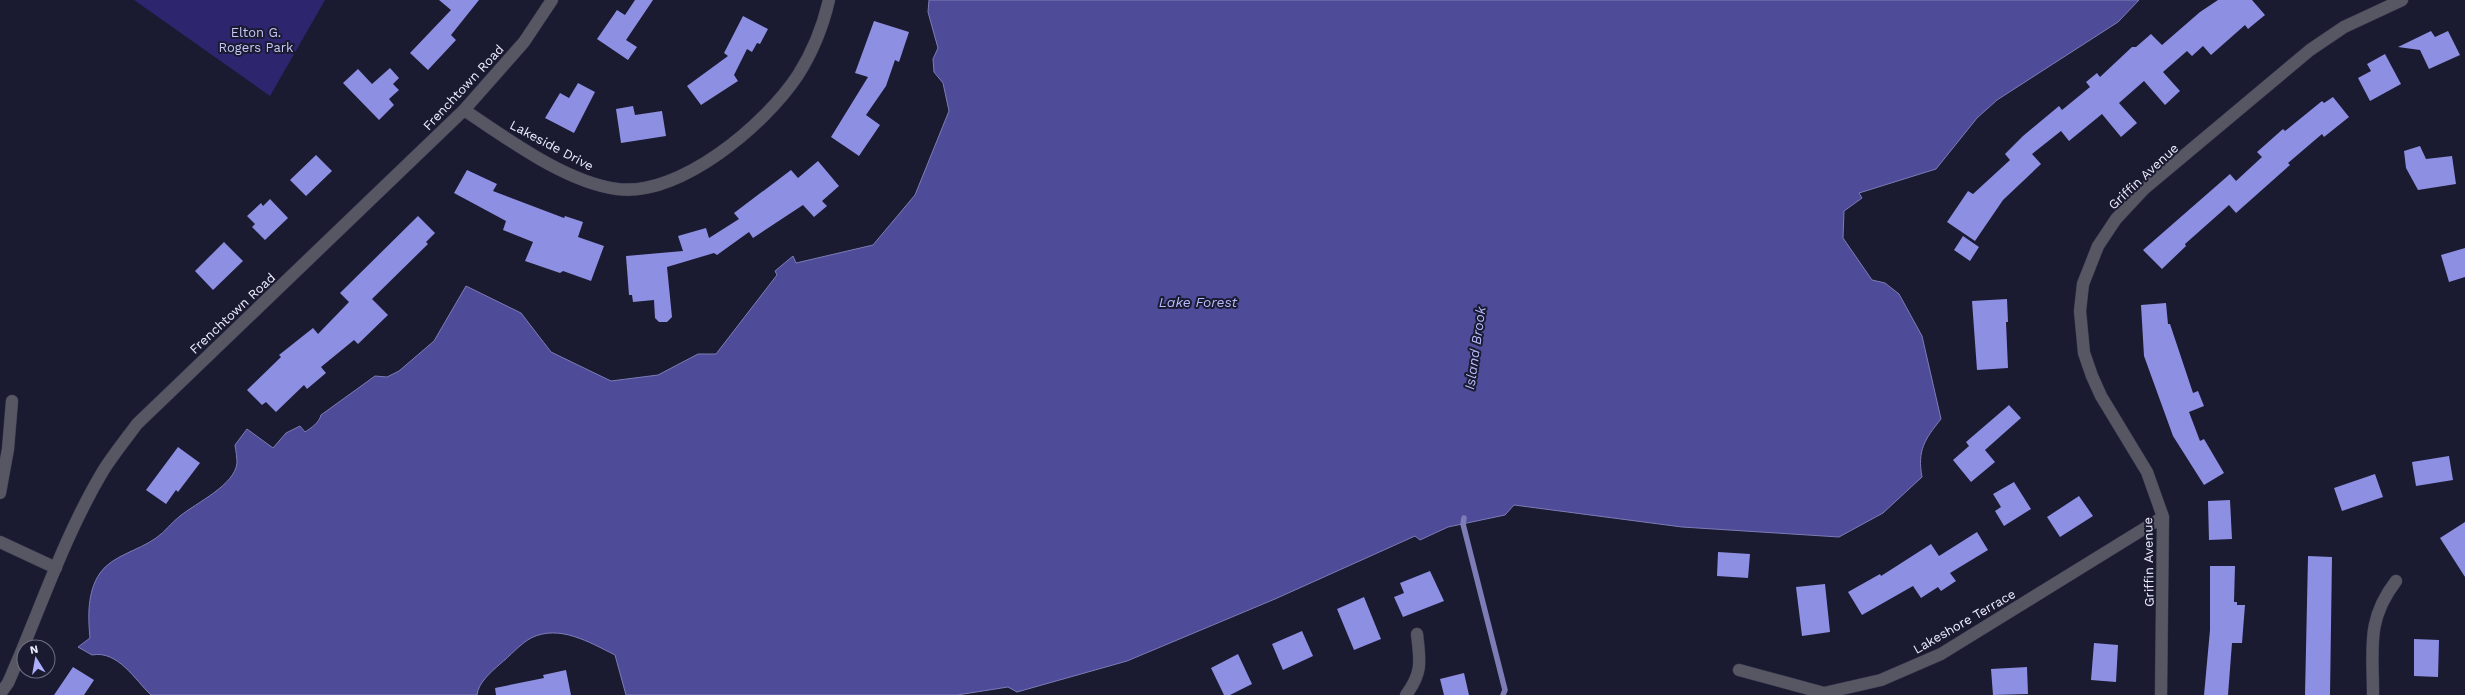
<svg xmlns="http://www.w3.org/2000/svg" width="2465" height="695" font-family="'Work Sans',sans-serif">
  <style>
    .green { fill: #2d256e }
    .water { fill: #4e4b99; stroke: #7d7cb7 }
    .lines { fill: none; stroke-linecap: round; stroke-linejoin: round }
    .stream { stroke: #7d7cb7; stroke-width: 5.5 }
    .building { fill: #8d8fe3 }
    .minor-casing { stroke: #37384e; stroke-width: 13 }
    .minor { stroke: #565763; stroke-width: 12 }
    .labels { text-anchor: middle; stroke-width: 4; stroke-linejoin: round; paint-order: stroke }
    .park-label { font-size: 13px; fill: #c5c8f4; stroke: #1a1a31 }
    .street-label { font-size: 13px; fill: #eceefe; stroke: #1a1a31 }
    .water-label { font-size: 14px; font-style: italic; fill: #b7bbfc; stroke: #1a1a31 }
  </style>
  <rect width="100%" height="100%" fill="#1a1a31"/>
  <path class="green" d="M134,0H325L270,96Z"/>
  <path class="water" d="M929,0H2139L2118,22L1997,100L1977,118L1936,169L1859,193L1862,198L1844,211L1843,238L1872,280L1885,283L1899,294L1922,336L1941,419C1925,439 1917,450 1922,477L1883,513L1839,537L1682,527L1514,505L1505,515L1448,527L1420,540L1415,536L1275,599L1127,661L1017,692L1008,687L957,695H626L615,655C589,642 559,624 531,638C520,644 510,656 500,664C491,672 478,683 477,695H151C135,680 118,650 92,655L78,647L90,638C88,617 87,592 100,573C113,555 138,551 156,538C165,532 172,522 180,516C196,503 235,485 237,463C237,458 236,451 235,445L247,429L273,448L286,433L300,426L305,432C311,428 319,423 321,415L375,376L387,377L399,371L434,341L466,286L521,313L551,352L611,381L658,375L698,354H716L777,275L775,271L793,256L796,263L873,245L915,195L949,111L943,83L934,72L933,59L938,48L928,12Z"/>
  <g class="lines">
    <path class="stream" d="M1464,518L1463,524L1505,690L1503,695"/>
  </g>
  <path class="building" d="M439,0H479L451,35L456,40L428,70L410,53L451,10Z
    M635,0H653L626,40L637,47L628,60L597,39L617,10L625,15Z
    M2218,0H2252L2265,15L2248,29L2245,25L2211,55L2203,46L2192,56L2187,51L2163,72L2180,91L2165,105L2144,81L2119,103L2137,123L2121,137L2102,114L2069,141L2061,131L2032,154L2041,164L2003,200L1975,241L1947,222L1968,191L1973,194L2010,160L2005,154L2023,136L2059,106L2062,110L2090,87L2086,82L2097,73L2100,77L2132,47H2136L2151,34L2162,45L2200,12Z
    M743,16L768,29L760,44L757,43L752,52L747,49L734,75L738,81L701,105L687,86L728,56L724,53Z
    M874,21L909,32L899,62L895,60L886,86L866,115L880,125L859,156L831,137L868,77L855,73Z
    M2431,31L2435,37L2448,31L2460,55L2429,69L2420,50L2398,47Z
    M2385,54L2401,84L2370,101L2358,78L2371,71L2367,64Z
    M390,68L399,78L393,84L399,90L389,99L394,105L379,120L343,83L358,69L372,84Z
    M578,83L595,92L574,133L545,118L560,93L569,98Z
    M2333,97L2349,117L2324,137L2322,134L2288,163L2290,165L2236,213L2229,205L2185,244L2186,246L2162,269L2143,250L2230,174L2236,181L2262,157L2257,152L2283,129L2285,131L2322,101L2324,103Z
    M633,106L635,115L662,111L666,136L621,143L616,109Z
    M2420,146L2426,159L2452,156L2456,184L2418,190L2406,168L2404,151Z
    M316,155L332,171L306,196L290,180Z
    M818,161L839,186L822,201L827,206L814,217L803,205L753,238L749,232L717,255L714,253L667,267L672,317L667,322H659L655,318L654,300L633,302L632,295H629L626,256L683,251L678,236L706,228L709,238L739,219L734,213L791,170L798,178Z
    M467,170L497,184L493,191L564,218L565,216L583,222L578,237L604,246L591,281L563,271L560,273L525,261L533,242L503,230L506,221L454,193Z
    M270,199L288,218L265,240L252,227L255,224L247,216L261,203L263,206Z
    M418,216L435,233L426,242L428,244L372,299L388,315L358,344L354,340L321,367L326,373L307,389L304,385L276,412L266,402L262,405L247,390L281,357L279,355L313,328L318,334L349,302L340,293Z
    M1963,236L1979,247L1970,261L1954,250Z
    M224,242L243,261L213,290L195,271Z
    M2465,248V277L2449,282L2441,255Z
    M2007,299L2008,322H2006L2008,368L1977,370L1972,301Z
    M2166,303L2168,324H2170L2193,393L2198,391L2204,406L2189,412L2200,441L2204,439L2224,473L2204,485L2173,436L2144,356L2141,305Z
    M2009,405L2021,418L1985,450L1995,462L1971,482L1953,460L1969,446L1966,442Z
    M178,447L200,463L178,492L176,490L166,504L146,490Z
    M2449,456L2453,480L2416,486L2412,462Z
    M2375,474L2383,497L2342,511L2334,488Z
    M2014,482L2031,509L2004,526L1995,511L2001,507L1993,494Z
    M2079,496L2093,516L2060,537L2047,517Z
    M2230,500L2232,539L2209,540L2208,501Z
    M2465,522V577L2440,538Z
    M1977,532L1988,550L1950,573L1956,581L1941,591L1938,587L1921,598L1913,586L1862,615L1848,592L1880,574L1881,576L1931,544L1939,556Z
    M1718,552L1750,554L1748,578L1717,576Z
    M2308,556L2332,557L2330,695H2305Z
    M2210,566H2235L2234,602H2237V605H2245L2242,643H2232L2228,695H2204L2210,630Z
    M1430,571L1444,601L1403,617L1394,597L1404,593L1400,583Z
    M1825,584L1830,632L1802,636L1796,587Z
    M1364,597L1381,639L1354,650L1337,609Z
    M1302,631L1313,656L1283,670L1272,644Z
    M2414,639L2439,640L2438,677L2414,676Z
    M2094,643L2118,645L2116,682L2091,680Z
    M1238,654L1252,684L1230,695H1224L1211,668Z
    M73,667L94,680L84,695H54Z
    M2027,667L2028,694L1993,695L1991,669Z
    M566,670L571,695H496L495,688L544,678L543,675Z
    M1464,673L1469,695H1444L1440,679Z"/>
  <g class="lines">
    <g class="minor-casing">
      <path id="minor" d="M464,110C508,139 565,182 617,189C680,197 765,125 798,75C812,53 823,26 829,0
        M0,493L8,449L12,401
        M0,542L56,568
        M1739,670L1824,693L1881,680L1941,654L2163,517
        M0,694L8,683C39,613 63,538 103,471C113,455 126,439 137,424L464,110L524,42L552,0
        M1406,695C1423,672 1420,661 1417,634
        M2161,695L2163,517L2147,472L2101,396L2092,376L2084,353L2080,311L2083,284L2098,246L2116,219L2144,189L2310,50L2344,27L2402,0
        M2373,695C2373,648 2366,620 2396,581"/>
    </g>
    <use href="#minor" class="minor"/>
  </g>
  <g class="labels">
    <g class="park-label">
      <text x="256" y="37">Elton G.<tspan x="256" dy="15">Rogers Park</tspan></text>
    </g>
    <g class="street-label">
      <text transform="translate(463 87) rotate(-47)" y="5">Frenchtown Road</text>
      <text transform="translate(552 145) rotate(28)" y="5">Lakeside Drive</text>
      <text transform="translate(2143 176) rotate(-43)" y="5">Griffin Avenue</text>
      <text transform="translate(232 313) rotate(-43)" y="5">Frenchtown Road</text>
      <text transform="translate(2148 562) rotate(-91)" y="5">Griffin Avenue</text>
      <text transform="translate(1964 621) rotate(-30)" y="5">Lakeshore Terrace</text>
    </g>
    <g class="water-label">
      <text x="1198" y="307">Lake Forest</text>
      <text transform="translate(1475 348) rotate(-82)" y="5">Island Brook</text>
    </g>
  </g>
  <g transform="translate(36 659) rotate(349)"><circle r="19" fill="#1a1a31" stroke="#6e6f83"/>
  <path d="M0-3L7 15L0 10L-7 15Z" fill="#acaffb"/>
  <text y="-6" font-size="11" font-weight="bold" text-anchor="middle" fill="#eceefe">N</text>
  </g>
</svg>
